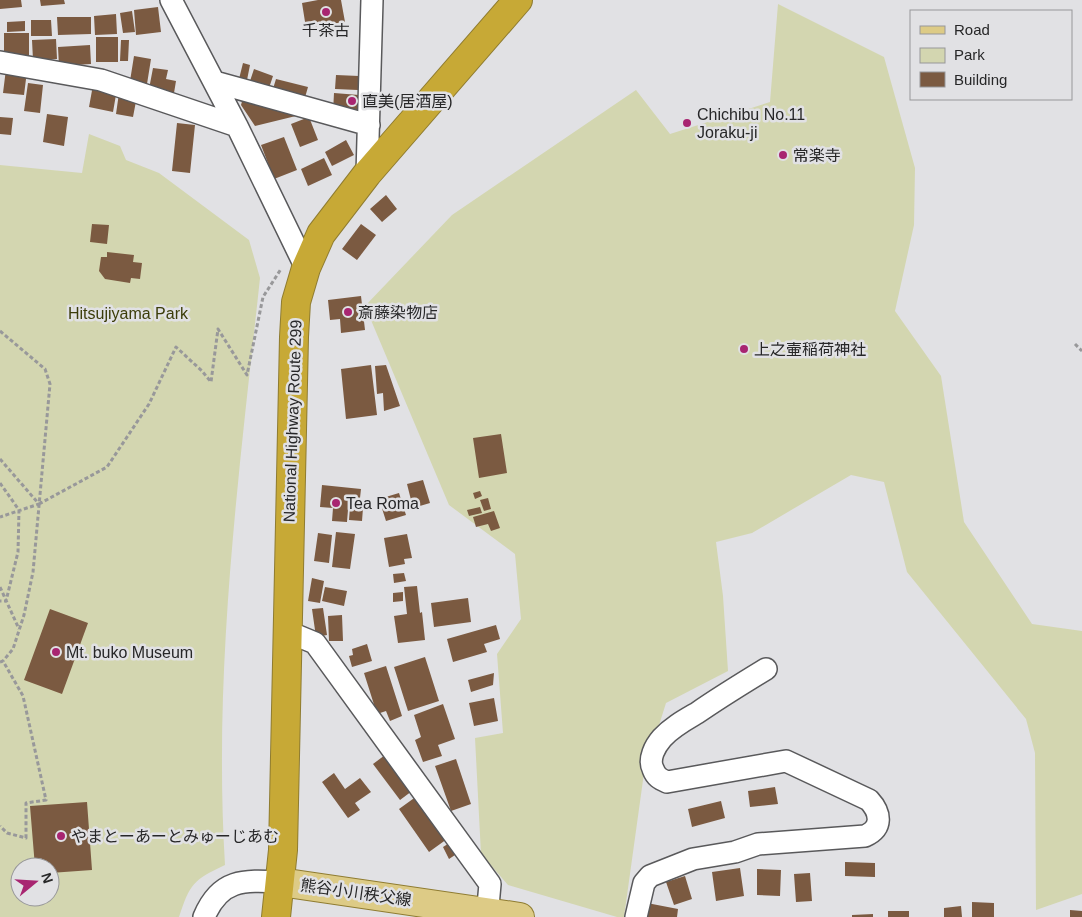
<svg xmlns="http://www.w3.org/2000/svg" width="1082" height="917" font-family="Helvetica,'Noto Sans JP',sans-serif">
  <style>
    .green { fill: #d3d6b0; fill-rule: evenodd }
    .building { fill: #7b5a41 }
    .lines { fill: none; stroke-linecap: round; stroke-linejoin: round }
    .minor-casing { stroke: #59595b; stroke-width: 24 }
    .major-casing { stroke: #8f7c31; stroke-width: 30 }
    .highway-casing { stroke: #8f7c31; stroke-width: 30 }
    .path { stroke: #98989a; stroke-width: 3; stroke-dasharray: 4 2.5; stroke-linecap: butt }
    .minor { stroke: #fff; stroke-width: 21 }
    .major { stroke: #ddcb86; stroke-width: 28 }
    .highway { stroke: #c7a936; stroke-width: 28 }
    .poi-dot { fill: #a82571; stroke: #e1e1e4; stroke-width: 2 }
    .labels { text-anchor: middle; stroke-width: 5; stroke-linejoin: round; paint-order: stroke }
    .poi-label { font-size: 16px; fill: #272728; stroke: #e1e1e4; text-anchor: start }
    .park-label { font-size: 16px; fill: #3c3d0a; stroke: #e1e1e4 }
    .street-label { font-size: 16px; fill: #272728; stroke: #e1e1e4 }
  </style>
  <rect width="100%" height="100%" fill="#e1e1e4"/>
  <path class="green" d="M778,4L884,57L915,168L914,225L895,311L941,376L964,522L1032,624L1082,631V894L1036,910L1035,753L1026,719L907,572L884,482L851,475L752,533L716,542L723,596L728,671L666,703L644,773L624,917H617L508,885L481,854L475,738L503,733L497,654L521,619L515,554L449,505L365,306L452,215L636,90L670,134L770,102Z
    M89,134L120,146L126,160L159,173L249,240L260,278C239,474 213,668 225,865C193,880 190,884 179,917H0V165L82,173ZM20,867H50V897H20Z"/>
  <path class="building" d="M0,0H21L22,7L0,9Z
    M40,0H64L65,4L41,6Z
    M318,0H341L345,22L306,28L302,3Z
    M158,7L161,32L136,35L134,10Z
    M132,11L135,32L123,33L120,13Z
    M116,14L117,34L95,35L94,16Z
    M57,17H91V34L58,35Z
    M31,20H51L52,36H31Z
    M25,21V31L7,32V22Z
    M4,33H29V62L4,55Z
    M96,37H118V62H96Z
    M56,39L57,59L33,60L32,40Z
    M121,40H129L128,61H120Z
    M90,45L91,64L59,66L58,47Z
    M134,56L151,59L147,84L130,81Z
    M243,63L250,65L247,80L239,79Z
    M153,68L168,70L166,79L176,81L174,93L149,89Z
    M6,69L27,71L24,95L3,93Z
    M254,69L273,76L269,88L250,81Z
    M336,75L359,76L358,90L335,89Z
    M276,79L308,87L304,101L272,92Z
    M28,83L43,85L40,113L24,111Z
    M93,85L117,89L113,112L89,107Z
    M119,93L137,96L133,117L116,114Z
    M334,93L359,95L358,114L333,112Z
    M244,94L304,114L255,126L241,105Z
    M47,114L68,117L64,146L43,142Z
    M0,117L13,118L11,135L0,134Z
    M309,117L318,140L300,147L291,124Z
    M177,123L195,125L190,173L172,171Z
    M284,137L297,170L274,179L261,145Z
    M346,140L354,155L332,166L325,152Z
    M324,158L332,175L308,186L301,169Z
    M386,195L397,209L382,222L370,209Z
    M92,224L109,225L107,244L90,242Z
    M361,224L376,235L357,260L342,249Z
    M107,252L134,255L133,262L142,263L140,279L131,278L130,283L105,279L99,271L101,257H107Z
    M361,296L365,330L341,333L340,319L330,320L328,300Z
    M371,365L377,415L346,419L341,369Z
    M386,365L400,406L384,411L383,393L377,394L375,366Z
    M501,434L507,473L479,478L473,438Z
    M423,480L430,503L413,508L407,484Z
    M322,485L361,489L360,498L349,497L347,522L332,521L333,508L320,507Z
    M480,491L482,496L475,499L473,493Z
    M399,493L406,515L386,521L379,499Z
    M488,498L491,509L484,511L480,500Z
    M350,507L363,508L362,521L349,520Z
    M480,507L482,513L469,516L467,510Z
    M494,511L500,528L491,531L488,524L476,527L473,517Z
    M336,532L355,534L350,569L332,567Z
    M318,533L332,535L329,563L314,561Z
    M407,534L412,558L404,559L405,564L389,567L384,538Z
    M404,573L406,581L394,583L393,574Z
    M312,578L324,581L320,603L308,601Z
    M417,586L420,613L422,612L425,640L398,643L394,616L407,614L404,587Z
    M325,587L347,591L344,606L322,601Z
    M403,592V601L393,602V593Z
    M468,598L471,622L434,627L431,603Z
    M323,608L327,635L316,637L312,609Z
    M50,609L88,623L62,694L24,680Z
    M342,615L343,641H329L328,616Z
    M496,625L500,639L484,644L487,652L453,662L447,639Z
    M367,644L372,661L352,667L349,656L353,655L352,649Z
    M425,657L439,701L408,711L394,667Z
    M386,666L402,716L390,721L386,711L377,714L364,673Z
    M494,673L493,685L471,692L468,680Z
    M494,698L498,721L474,726L469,703Z
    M443,704L455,739L438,745L442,756L423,762L415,740L421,737L414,715Z
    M385,755L412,791L400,800L373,764Z
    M456,759L471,804L451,811L435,766Z
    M334,773L345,789L360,778L371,792L355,803L360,810L348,818L322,782Z
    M775,787L778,804L750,807L748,791Z
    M417,796L447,839L429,852L399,809Z
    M721,801L725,818L692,827L688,809Z
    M87,802L92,870L50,873V867H35L30,806Z
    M451,842L458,853L449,859L443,847Z
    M845,862L875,863V877L845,876Z
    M740,868L744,896L716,901L712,872Z
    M757,869L781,870L780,896L757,895Z
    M810,873L812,901L796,902L794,874Z
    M685,876L692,899L674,905L666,882Z
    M972,902L994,903V917H972Z
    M647,903L678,909L677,917H644Z
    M961,906L962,917H944V908Z
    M1070,910L1082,911V917H1070Z
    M888,911H909V917H888Z
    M873,914V917H852V915Z"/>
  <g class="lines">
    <g class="minor-casing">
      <path id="minor" d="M171,0L237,126L306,268
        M0,62L101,80L237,126
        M215,82L369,125
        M367,174L372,0
        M286,631L315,643L490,884L487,917
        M204,917C220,879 243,880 280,882
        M636,917L644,883L650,876L693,859L735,852L758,844L865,836C883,828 881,813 869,800L786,761L667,782C660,779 656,777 653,769C648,759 655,746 662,738C672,727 685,720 697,713C720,697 743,683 766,669"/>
    </g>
    <g class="major-casing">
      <path id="major" d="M280,882L520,917"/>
    </g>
    <g class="highway-casing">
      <path id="highway" d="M276,917L283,850L294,337L296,302L306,268L321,234L367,174L518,0"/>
    </g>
    <path class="path" d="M0,331L45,369L50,384L33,572L24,615L13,649L3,661
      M1075,344L1082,351
      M0,459L39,504L0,517
      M0,483L19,510L18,552L6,601H0
      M39,504L107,467L149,404L176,347L202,371L211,382L218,329L247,375L263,297L281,269
      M0,587L19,629
      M0,662L3,661L23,696L46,800L26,803V838L7,833L0,826"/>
    <use href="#minor" class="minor"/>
    <use href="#major" class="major"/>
    <use href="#highway" class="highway"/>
  </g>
  <g class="poi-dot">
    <circle cx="326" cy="12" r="5"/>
    <circle cx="352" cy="101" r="5"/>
    <circle cx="687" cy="123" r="5"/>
    <circle cx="783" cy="155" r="5"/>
    <circle cx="348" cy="312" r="5"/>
    <circle cx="744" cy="349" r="5"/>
    <circle cx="336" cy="503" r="5"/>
    <circle cx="56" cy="652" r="5"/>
    <circle cx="61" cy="836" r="5"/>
  </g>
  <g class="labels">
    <g class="poi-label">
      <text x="326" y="36" text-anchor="middle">千茶古</text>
      <text x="362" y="107">直美(居酒屋)</text>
      <text x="697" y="120">Chichibu No.11<tspan x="697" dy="18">Joraku-ji</tspan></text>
      <text x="793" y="161">常楽寺</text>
      <text x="358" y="318">斎藤染物店</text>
      <text x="754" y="355">上之壷稲荷神社</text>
      <text x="346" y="509">Tea Roma</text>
      <text x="66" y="658">Mt. buko Museum</text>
      <text x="71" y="842">やまとーあーとみゅーじあむ</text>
    </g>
    <g class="park-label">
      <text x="128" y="319">Hitsujiyama Park</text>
    </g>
    <g class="street-label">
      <text transform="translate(292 421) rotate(-88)" y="6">National Highway Route 299</text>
      <text transform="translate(356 892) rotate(8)" y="6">熊谷小川秩父線</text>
    </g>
  </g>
  <rect x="910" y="10" width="162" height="90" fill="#e1e1e4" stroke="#979799"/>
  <rect x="920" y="26" width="25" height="8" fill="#ddcb86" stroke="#979799"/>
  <text x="954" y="35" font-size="15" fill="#272728">Road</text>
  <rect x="920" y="48" width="25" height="15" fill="#d3d6b0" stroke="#979799"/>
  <text x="954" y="60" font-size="15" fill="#272728">Park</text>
  <rect x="920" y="72" width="25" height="15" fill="#7b5a41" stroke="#979799"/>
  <text x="954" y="85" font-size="15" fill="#272728">Building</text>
  <g transform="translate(35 882) rotate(72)"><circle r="24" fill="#e1e1e4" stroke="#979799"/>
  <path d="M0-4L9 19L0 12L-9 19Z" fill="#a82571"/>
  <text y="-8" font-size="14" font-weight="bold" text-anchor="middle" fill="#272728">N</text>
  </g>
</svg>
